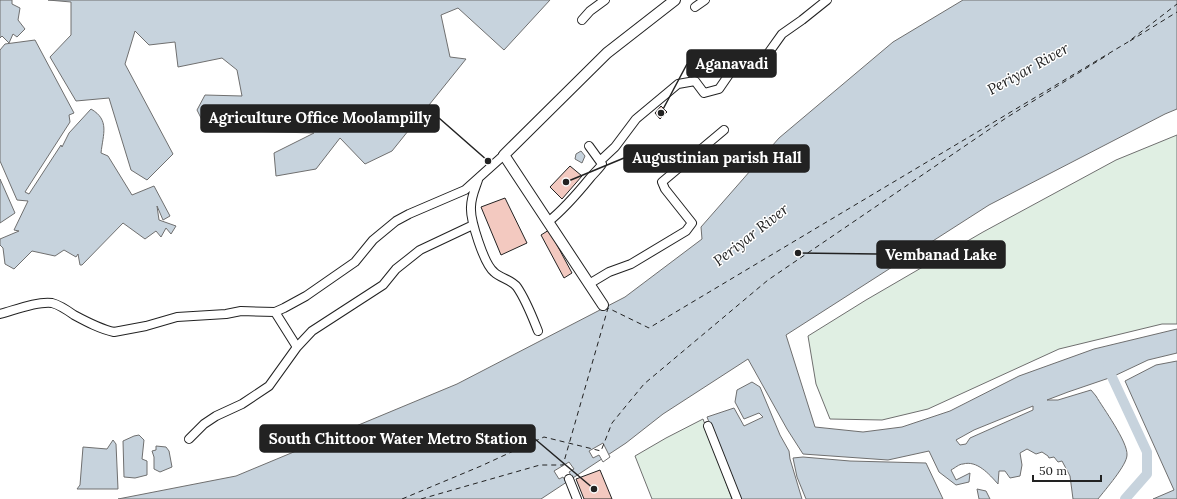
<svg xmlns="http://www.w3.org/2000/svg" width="1177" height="499" font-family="Lora,serif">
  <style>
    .green { fill: #e0efe3; stroke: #6f6f6f }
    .water { fill: #c7d3dd; stroke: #6f6f6f; fill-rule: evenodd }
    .pier { fill: #fff; stroke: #6f6f6f }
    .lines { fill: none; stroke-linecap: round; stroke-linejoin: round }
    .canal { stroke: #c7d3dd; stroke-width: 10 }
    .ferry { stroke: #222; stroke-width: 1; stroke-dasharray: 5 4; stroke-linecap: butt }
    .building { fill: #f3c9c0; stroke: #222 }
    .minor-casing { stroke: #222; stroke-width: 10 }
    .tertiary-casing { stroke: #222; stroke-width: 12 }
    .minor { stroke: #fff; stroke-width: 8 }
    .tertiary { stroke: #fff; stroke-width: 10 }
    .labels { text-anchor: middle; stroke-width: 3; stroke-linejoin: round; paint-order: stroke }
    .water-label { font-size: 15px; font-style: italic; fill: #222; stroke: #fff }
    .leader { fill: none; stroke: #222; stroke-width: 1.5 }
    .callout-dot { fill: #222; stroke: #fff; stroke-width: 1.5 }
    .callout { fill: #222; stroke: #222; stroke-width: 1.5 }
    .callout-label { font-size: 15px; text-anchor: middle; font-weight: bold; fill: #fff }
  </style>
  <rect width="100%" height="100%" fill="#fff"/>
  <path class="green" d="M1177,135V324H1162L1059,349L928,409L882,420L830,419L816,384L808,336L866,300L983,232L1116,160Z
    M703,419L732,499H652L635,456L666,438Z"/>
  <path class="water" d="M0,0H12V4L20,8L18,20L25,29L17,37L13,34L9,43L2,36L0,38Z
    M48,0H550L504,50L458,8L441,15L450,57L466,59L392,151L365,164L340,138L316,169L276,176L274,153L314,133L207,130L197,110L205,95L242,96L237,70L222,58L178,67L175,42L149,45L135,31L125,64L173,154L147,180L131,170L109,98L76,101L50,57L71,35V2Z
    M963,0H1177V109L1165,114L989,205L786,335L815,427L863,432L902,427L950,411L1019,376L1094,349L1177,329V353L1148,360L1112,377L1068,392L1047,400H1058L1091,390L1096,396C1103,408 1128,442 1127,455C1127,465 1105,490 1098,499H1073L1070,476L1062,461L1058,462L1054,457L1049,458L1048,456L1042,452L1036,454L1027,449L1020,453L1022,465L1020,476L1010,478L1005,471H999L998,484C989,474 977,460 963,464C959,464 955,468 951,470L956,480L970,473L969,482L956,485L939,472L929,451L888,460L803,454L787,429L748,359L663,414L626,443L541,499H118L236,476L457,384L625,297L702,239L701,227L779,138L893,42ZM1033,406V410L970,438L966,444L960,445L956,440L974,430Z
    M35,40L74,113L69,115L70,122L25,192L29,194L61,145L62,147L69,133L91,109C110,120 103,134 101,153L108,156L132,195L154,186L170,216L163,220L157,206L159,220L176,226L171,234L166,228L161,237L156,231L145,239L123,223L82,265H80L78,254L76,257L64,250L55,256L32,251L14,269L5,264L3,248L0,245V239L19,231L14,230L28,201L17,200L0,161V50L5,44Z
    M581,151L585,156L582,163L575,159L576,154Z
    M0,179L15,213L0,223Z
    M1177,361V499H1153L1174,490L1125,381L1156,365Z
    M752,382L760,387L780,435L789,451L790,459L802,499H739L707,417L734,408L744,426L763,417L759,413L744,419L735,402L737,390Z
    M139,435L144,440L142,459L147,461V475L135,478L124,477L123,441L134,436Z
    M113,440L116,444L118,489H77L80,485L83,447L107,449Z
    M156,446L166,447L169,451L172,467L160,472L154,469V457L152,451L156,450Z
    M803,457L850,461L926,463L943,499H806L797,477L793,458Z
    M977,489L986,491L990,499H979Z"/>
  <path class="pier" d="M603,443L610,457L603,462L599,455L593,458L589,451Z
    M569,462L574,469L569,472L574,481L567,484L563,477L559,479L554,471Z"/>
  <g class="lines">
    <path class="canal" d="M1108,365L1112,377L1147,452V474L1125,499"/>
    <path class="ferry" d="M1130,41L1177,12
      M402,499L481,466L544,437L601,451L612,423L644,384L768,280L1006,118L1109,54
      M421,499L540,465H563L608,308L649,328L1128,42L1177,4"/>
  </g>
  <path class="building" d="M661,106L667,112L660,119L655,113Z
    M570,166L582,176L562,199L550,187Z
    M505,198L527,243L501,255L481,207Z
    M549,230L572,273L564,278L541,235Z
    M600,470L612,499H584L576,479Z"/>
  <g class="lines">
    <g class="minor-casing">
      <path id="minor" d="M695,7L705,0
        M582,20L590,11L605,0
        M600,161L615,147L636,119L678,84L695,81L704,93L719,89L730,73L742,66L762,62L782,34L802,20L827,0
        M478,180C475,189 471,197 471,207C470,220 484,264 494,272C500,278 512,280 517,287C526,300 532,316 538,331
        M548,222C564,209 577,194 590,178C594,173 599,169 602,164L589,146
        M589,284L609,272L631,264L686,231L692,223L665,189L662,182L724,130
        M275,312L297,347
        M0,314C15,310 37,301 52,303C60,305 67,310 74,315C87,322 100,329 114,332L146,326L177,317L226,314L241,311L275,312L284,308L306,296L355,262L373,240L396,221L409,214L465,190L504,155
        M708,426L737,499
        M189,439L204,424L216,416L242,404L269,386L297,347L312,331L383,285L396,269L420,250L473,225
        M569,479L577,499"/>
    </g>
    <g class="tertiary-casing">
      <path id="tertiary" d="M603,305L504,155L607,53L675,0"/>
    </g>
    <use href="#minor" class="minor"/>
    <use href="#tertiary" class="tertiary"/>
  </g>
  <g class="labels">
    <g class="water-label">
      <text transform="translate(1028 69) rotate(-29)" y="5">Periyar River</text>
      <text transform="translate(751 235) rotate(-38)" y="5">Periyar River</text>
    </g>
  </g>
  <path class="leader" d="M661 113L687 64M488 161L439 118M566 182L624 158M798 253L877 254M594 489L535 439"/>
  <g class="callout-dot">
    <circle cx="661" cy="113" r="4"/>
    <circle cx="488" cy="161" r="4"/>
    <circle cx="566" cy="182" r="4"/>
    <circle cx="798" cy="253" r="4"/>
    <circle cx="594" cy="489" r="4"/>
  </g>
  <g class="callout">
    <rect x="687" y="50" width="89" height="27" rx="4"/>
    <rect x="201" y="105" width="238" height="27" rx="4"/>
    <rect x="624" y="145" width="185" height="27" rx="4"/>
    <rect x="877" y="241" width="128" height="27" rx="4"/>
    <rect x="260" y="425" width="275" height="27" rx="4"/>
  </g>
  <g class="callout-label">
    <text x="732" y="69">Aganavadi</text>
    <text x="320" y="123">Agriculture Office Moolampilly</text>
    <text x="717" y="163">Augustinian parish Hall</text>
    <text x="941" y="260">Vembanad Lake</text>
    <text x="398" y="444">South Chittoor Water Metro Station</text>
  </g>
  <path d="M1033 475v6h68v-6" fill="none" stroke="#222222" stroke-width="2"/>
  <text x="1039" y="475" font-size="12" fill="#222222" stroke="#ffffff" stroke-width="3" paint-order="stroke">50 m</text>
</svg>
